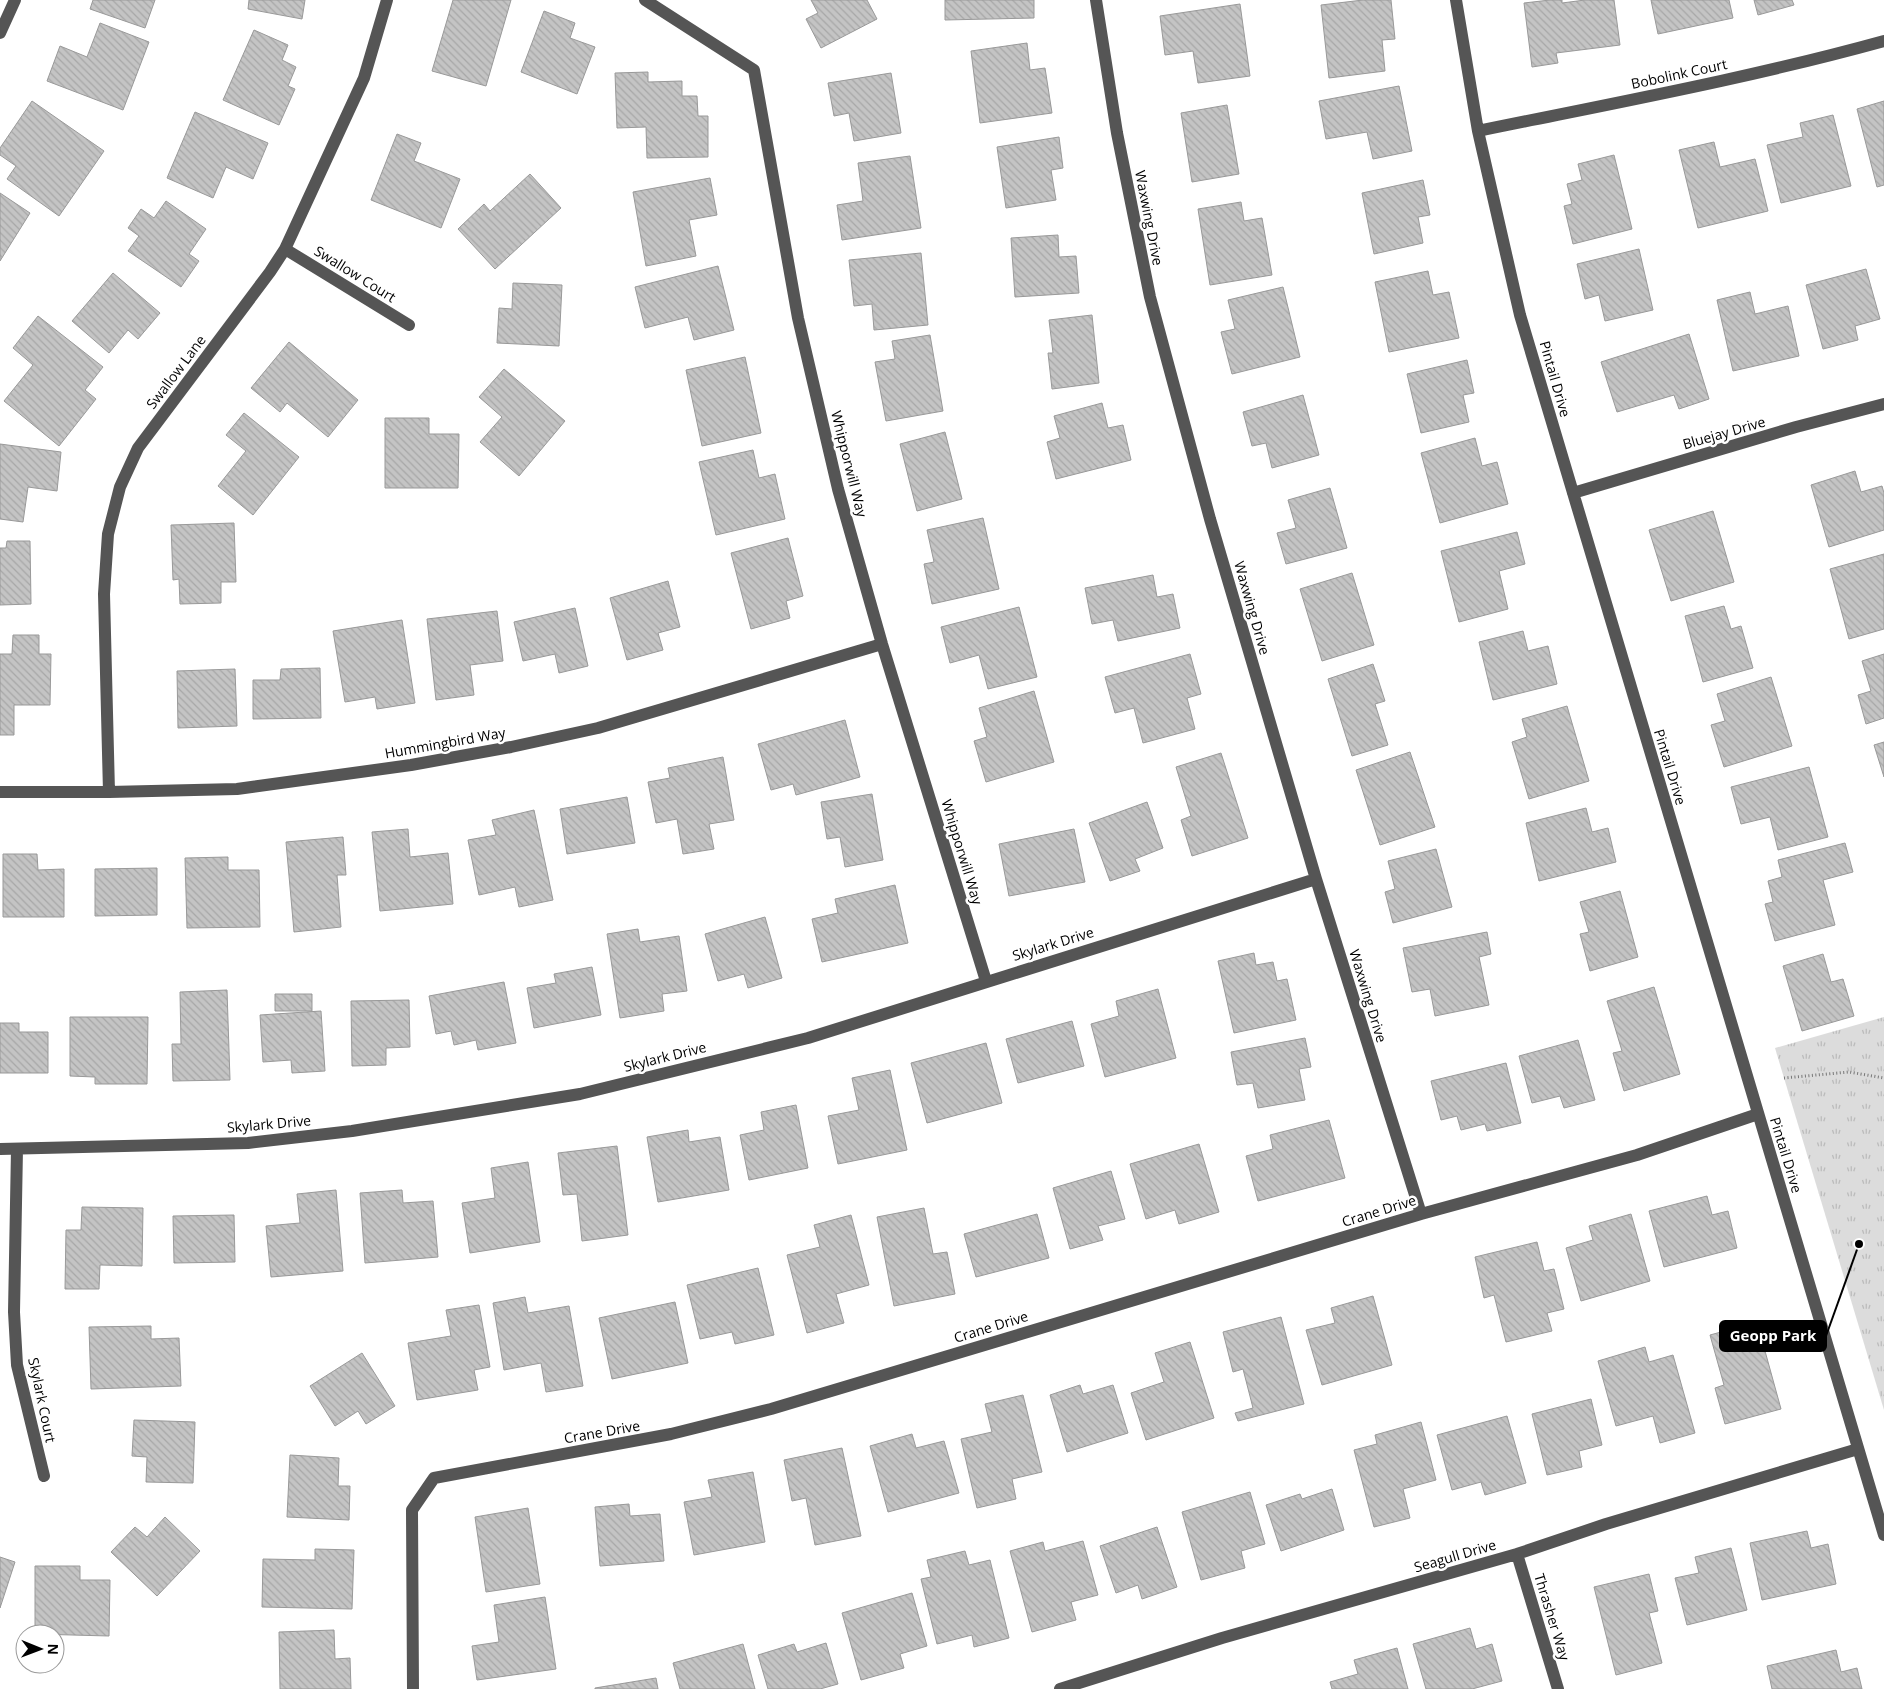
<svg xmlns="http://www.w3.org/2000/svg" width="1884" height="1689" font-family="'Open Sans',sans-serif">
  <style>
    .park { fill: url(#park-tufts) }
    .building { fill: url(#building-back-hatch); stroke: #999 }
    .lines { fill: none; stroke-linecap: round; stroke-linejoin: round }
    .path { stroke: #777; stroke-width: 3; stroke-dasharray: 1 2.5; stroke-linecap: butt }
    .minor { stroke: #555; stroke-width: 12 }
    .labels { text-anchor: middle; stroke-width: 5; stroke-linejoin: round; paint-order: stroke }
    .street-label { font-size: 14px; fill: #000; stroke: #fff }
    .leader { fill: none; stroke: #000; stroke-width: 2 }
    .callout-dot { fill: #000; stroke: #fff; stroke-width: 2 }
    .callout { fill: #000; stroke: #000; stroke-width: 2 }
    .callout-label { font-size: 15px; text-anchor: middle; font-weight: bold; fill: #fff }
  </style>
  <defs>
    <pattern id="park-tufts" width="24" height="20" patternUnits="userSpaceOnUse" patternTransform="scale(1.25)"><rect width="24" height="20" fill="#dcdcdc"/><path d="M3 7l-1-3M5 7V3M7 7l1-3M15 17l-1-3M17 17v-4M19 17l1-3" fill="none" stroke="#bbb"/></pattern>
    <pattern id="building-back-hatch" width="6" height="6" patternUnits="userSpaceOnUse" patternTransform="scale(1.25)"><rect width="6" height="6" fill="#c4c4c4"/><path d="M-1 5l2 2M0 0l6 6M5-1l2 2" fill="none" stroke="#a7a7a7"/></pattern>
  </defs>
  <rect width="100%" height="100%" fill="#fff"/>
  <path class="park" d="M1884,1017V1410L1775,1048Z"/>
  <path class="building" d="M93,0H155L145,28L90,9Z
    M249,0H305L302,19L248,9Z
    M453,0H511L486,86L432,71Z
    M811,0H867L877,19L821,48L806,19L818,13Z
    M945,0H1034V18L945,20Z
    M1363,0H1391L1395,39L1382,40L1385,71L1329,78L1321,5Z
    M1550,0H1562V3L1585,0H1614L1620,45L1556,53L1558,63L1532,67L1524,3Z
    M1651,0H1729L1733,18L1658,34Z
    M1754,0H1792L1794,5L1758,15Z
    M1240,4L1250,76L1198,83L1193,51L1165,55L1160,16Z
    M544,11L575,23L570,38L595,47L577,94L521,72Z
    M100,23L149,42L123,110L47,81L60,46L87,57Z
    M254,30L288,45L282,60L296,67L288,86L295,89L279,125L223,100Z
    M1027,43L1030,70L1045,68L1052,113L980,123L971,51Z
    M648,72V82L682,81V96H697L698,116H708V157L647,158L646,127L617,128L615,73Z
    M891,73L901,133L854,141L849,113L834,116L828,83Z
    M1399,86L1412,151L1373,159L1367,132L1326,139L1319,101Z
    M32,101L104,151L59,216L7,179L16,166L0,155V148Z
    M1884,101V185L1877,187L1857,109Z
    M1227,105L1239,174L1192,182L1181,113Z
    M195,112L268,143L253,179L226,167L213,198L167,178Z
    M1833,115L1851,186L1781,203L1767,145L1803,137L1800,123Z
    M397,134L421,143L414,161L460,179L441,228L371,200Z
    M1059,137L1063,168L1051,170L1056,200L1006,208L997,147Z
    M1714,142L1720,167L1755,159L1768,211L1698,228L1679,150Z
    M1614,155L1632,229L1573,244L1564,206L1572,204L1567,184L1582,180L1578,164Z
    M910,156L921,228L842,240L837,205L863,201L858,163Z
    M530,174L561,208L495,269L458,229L484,204L490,211Z
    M710,178L717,215L689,220L696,256L646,266L633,192Z
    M1423,180L1430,215L1418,217L1423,243L1374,254L1362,193Z
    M0,193L30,213L0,261Z
    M166,201L206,229L189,254L199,261L181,287L128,251L139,236L128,228L141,209L154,218Z
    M1241,202L1244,221L1262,218L1272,275L1210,285L1198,209Z
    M1058,235L1059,257L1076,256L1079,293L1015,297L1011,238Z
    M1639,249L1653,310L1605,321L1599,295L1585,299L1577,264Z
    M921,253L928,325L874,330L872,304L854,306L849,260Z
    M718,266L734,330L694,340L688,317L645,328L635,287Z
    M1866,269L1880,319L1855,326L1858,340L1823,349L1806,285Z
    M1428,271L1433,295L1449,292L1459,338L1389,352L1375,282Z
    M113,273L160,313L138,339L128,330L109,353L72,321Z
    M513,283L562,285L559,346L497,343L499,308L512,309Z
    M1283,287L1300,357L1232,374L1221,332L1235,329L1228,300Z
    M1750,292L1755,314L1788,306L1799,356L1733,371L1717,300Z
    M1092,315L1099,383L1052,389L1048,353H1053L1049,320Z
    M38,316L103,367L85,390L96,399L59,446L4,401L33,365L13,348Z
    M1689,334L1709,399L1679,409L1674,395L1617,412L1601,362Z
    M930,335L943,411L886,421L875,362L895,359L892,341Z
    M289,342L358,400L328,437L287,403L280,412L251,388Z
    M745,357L761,433L702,446L686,370Z
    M1467,360L1474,393L1463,395L1469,422L1421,433L1407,374Z
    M504,369L565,421L519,476L480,442L502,417L479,397Z
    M1303,395L1319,455L1272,468L1266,443L1252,446L1243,412Z
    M1102,403L1108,428L1123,425L1131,460L1056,479L1047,442L1060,438L1054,416Z
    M244,413L299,457L253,515L218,486L246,451L226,435Z
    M385,418H429V434H459L458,488H385Z
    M945,432L962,499L917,511L900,444Z
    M1475,438L1482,466L1497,462L1508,504L1440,523L1421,453Z
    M0,444L61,452L57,491L28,487L23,522L0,519Z
    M753,450L759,478L775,474L785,519L716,535L699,462Z
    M1855,471L1861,492L1882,486L1884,493V530L1829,547L1811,485Z
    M1330,488L1347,548L1286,564L1277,533L1296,528L1288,500Z
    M1713,511L1734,582L1671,601L1649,530Z
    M983,518L999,589L932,604L924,564L934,562L927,530Z
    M234,523L236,582H221V603L180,604L179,579L173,580L171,525Z
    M1517,532L1525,564L1499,571L1508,609L1459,622L1441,551Z
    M788,538L803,596L786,601L790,618L751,629L731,553Z
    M7,541H30L31,604L0,605V548H6Z
    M1884,554V629L1849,639L1830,569Z
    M1352,573L1374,645L1322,661L1300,589Z
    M1153,575L1157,597L1173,594L1180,628L1118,641L1113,620L1092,624L1085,588Z
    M668,581L680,627L658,633L663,650L627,660L610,598Z
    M1724,606L1731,629L1741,626L1753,668L1703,682L1685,616Z
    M1019,607L1037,677L988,689L979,655L950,663L941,627Z
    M575,608L588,666L559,673L555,654L523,661L514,622Z
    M497,611L503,661L470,665L474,695L436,700L427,619Z
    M402,620L415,703L377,709L375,697L345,702L333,631Z
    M1523,631L1528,651L1548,646L1557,684L1493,700L1479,642Z
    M13,635H39V654H51L50,705H14V735H0V654H12Z
    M1190,654L1201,694L1187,698L1195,729L1143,743L1134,708L1115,713L1105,677Z
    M1884,654V718L1866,724L1858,695L1871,691L1862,661Z
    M1373,664L1385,701L1375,704L1388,745L1352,756L1328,679Z
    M320,668L321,718L253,719V680H280L281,669Z
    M235,669L237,726L178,728L177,671Z
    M1771,677L1792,746L1724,767L1711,725L1725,721L1717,694Z
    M1034,691L1054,762L986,782L974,741L987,737L979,708Z
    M1567,706L1589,781L1529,799L1512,742L1527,737L1522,719Z
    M845,720L860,777L796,795L793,784L771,790L758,744Z
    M1884,742V777L1874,745Z
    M1410,752L1435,827L1380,845L1356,770Z
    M1221,753L1248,838L1192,856L1181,820L1191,816L1176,767Z
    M723,757L734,820L709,824L714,849L683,854L677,819L656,823L648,782L670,778L668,768Z
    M1809,767L1828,837L1778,850L1770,817L1741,824L1731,787Z
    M872,794L883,860L845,867L840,837L827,839L821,802Z
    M627,797L635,843L567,854L560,809Z
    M1147,802L1163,848L1135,859L1140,871L1110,881L1089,823Z
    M1586,808L1592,832L1608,828L1616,862L1539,881L1526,823Z
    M534,810L553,900L519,907L515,887L479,895L468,840L496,835L492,820Z
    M408,829L410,857L448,853L453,904L380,911L372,832Z
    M1074,829L1085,882L1009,896L999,844Z
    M343,837L346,875H337L341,927L294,932L286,842Z
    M1845,843L1853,872L1823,880L1835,925L1775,941L1765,904L1773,902L1768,881L1782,877L1778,860Z
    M1436,849L1452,907L1393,923L1385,892L1395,889L1388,861Z
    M3,854H37L38,870L64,869V917H3Z
    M228,857V870H259L260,927L187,928L185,858Z
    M157,868V915L95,916V869Z
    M895,885L908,943L822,962L812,919L838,913L835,899Z
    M1620,891L1638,957L1590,971L1580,934L1589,932L1580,902Z
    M765,917L782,978L748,988L744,974L718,981L705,934Z
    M638,929L640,942L679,936L687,991L662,994L664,1011L620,1018L607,934Z
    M1487,932L1491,954L1479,957L1489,1005L1435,1016L1430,989L1412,992L1403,948Z
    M1254,953L1256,965L1273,962L1277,981L1287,979L1296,1020L1234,1033L1218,961Z
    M1823,954L1831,982L1843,979L1854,1016L1802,1031L1783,966Z
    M592,967L601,1015L534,1028L527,988L556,983L554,974Z
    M504,982L516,1043L478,1050L476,1040L454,1045L451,1031L436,1034L429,996Z
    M1654,987L1680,1074L1624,1091L1613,1053L1622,1051L1607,1001Z
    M1158,989L1176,1058L1105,1077L1091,1024L1119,1016L1116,1001Z
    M227,990L230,1080L173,1081L172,1044H181L180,992Z
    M275,994H312V1011H275Z
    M409,1000L410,1047L386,1048V1065L352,1066L351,1001Z
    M321,1011L325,1071L292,1073L291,1060L263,1062L260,1015Z
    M70,1017H148L147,1084H95V1077L70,1076Z
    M1072,1021L1084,1066L1018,1083L1006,1039Z
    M0,1023H19V1032H48V1073H0Z
    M1305,1038L1311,1067L1299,1069L1305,1100L1258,1108L1253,1083L1237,1085L1231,1052Z
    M1578,1040L1595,1100L1564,1108L1560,1096L1532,1103L1519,1056Z
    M986,1043L1002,1103L927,1123L911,1063Z
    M1506,1063L1521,1123L1487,1131L1485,1124L1461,1130L1457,1116L1441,1120L1431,1081Z
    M890,1070L907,1150L838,1164L828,1116L859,1110L852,1078Z
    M796,1105L808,1168L749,1180L740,1135L764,1130L761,1112Z
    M1329,1120L1345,1178L1258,1201L1246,1156L1273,1149L1270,1135Z
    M688,1130L689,1142L720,1137L729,1190L658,1202L647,1137Z
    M1199,1144L1219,1212L1179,1224L1175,1210L1146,1219L1130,1164Z
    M617,1146L628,1235L582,1241L577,1194L563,1195L558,1153Z
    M528,1162L540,1242L470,1253L462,1203L495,1198L491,1168Z
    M1111,1171L1125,1219L1098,1226L1103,1240L1070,1249L1053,1188Z
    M336,1190L343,1271L271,1277L266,1226L300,1223L297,1194Z
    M402,1190L403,1203L433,1201L438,1257L365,1263L360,1193Z
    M1707,1196L1712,1215L1728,1211L1737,1248L1664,1267L1649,1211Z
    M82,1207L143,1208L142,1266L100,1265L99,1289H65L66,1230H81Z
    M924,1208L933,1254L947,1252L955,1294L894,1306L877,1217Z
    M1037,1214L1049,1258L976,1277L964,1234Z
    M1631,1214L1650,1281L1581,1301L1566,1248L1593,1240L1589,1226Z
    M234,1215L235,1262L174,1263L173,1216Z
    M851,1215L869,1285L836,1294L844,1323L807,1333L787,1255L820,1247L814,1225Z
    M1537,1242L1544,1271L1554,1269L1564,1309L1547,1313L1552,1331L1506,1342L1494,1295L1484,1298L1475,1257Z
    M758,1268L774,1335L735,1344L732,1332L700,1339L687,1285Z
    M1373,1296L1392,1365L1322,1385L1306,1330L1335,1323L1331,1308Z
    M525,1297L528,1313L569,1306L583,1386L546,1392L541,1363L504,1370L493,1303Z
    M675,1302L688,1363L612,1379L599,1318Z
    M479,1305L490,1367L474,1370L478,1390L417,1400L408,1343L451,1336L446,1310Z
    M1281,1317L1304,1404L1238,1421L1235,1413L1253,1408L1243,1369L1233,1372L1223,1332Z
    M1757,1322L1781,1409L1725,1424L1715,1388L1724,1385L1710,1335Z
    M151,1326V1339L179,1338L181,1386L91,1389L89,1327Z
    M1190,1342L1214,1418L1146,1440L1131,1393L1164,1382L1155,1353Z
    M1645,1347L1649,1362L1673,1355L1695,1433L1660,1443L1653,1416L1616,1426L1598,1361Z
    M362,1353L395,1406L366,1424L358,1411L335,1426L310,1386Z
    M1080,1385L1083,1394L1113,1385L1128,1433L1067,1452L1050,1395Z
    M1023,1395L1042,1472L1012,1479L1016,1499L977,1508L961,1439L992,1432L985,1404Z
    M1591,1399L1602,1445L1579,1451L1582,1467L1547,1475L1532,1414Z
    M1507,1416L1526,1483L1485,1495L1481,1482L1452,1490L1437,1435Z
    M134,1420L195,1422L193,1483L146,1482L147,1457L132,1456Z
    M1421,1422L1436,1480L1403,1489L1410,1518L1374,1527L1354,1450L1377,1444L1375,1435Z
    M912,1434L916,1448L944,1441L959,1493L888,1512L870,1446Z
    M842,1448L861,1536L815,1545L806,1498L792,1501L784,1460Z
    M290,1455L339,1458L338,1486H350L349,1520L287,1517Z
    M753,1472L765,1542L694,1555L684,1502L712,1497L708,1480Z
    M1332,1489L1344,1530L1281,1551L1266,1505L1300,1494L1302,1499Z
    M1250,1492L1265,1544L1241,1551L1245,1568L1201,1580L1182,1512Z
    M629,1504L630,1516L660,1514L664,1561L600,1566L595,1507Z
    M528,1508L540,1584L486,1592L475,1517Z
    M165,1517L200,1551L157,1596L111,1552L135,1527L147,1537Z
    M1157,1527L1177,1587L1142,1599L1138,1585L1116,1593L1100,1546Z
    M1807,1531L1811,1548L1828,1544L1836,1584L1762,1600L1750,1543Z
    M1083,1541L1098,1595L1071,1602L1076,1620L1032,1632L1010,1551L1043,1542L1045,1551Z
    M1731,1548L1747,1610L1687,1625L1675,1578L1699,1573L1695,1557Z
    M315,1549L354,1550L352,1609L262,1607L263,1559L315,1560Z
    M965,1551L969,1565L990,1560L1009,1638L974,1647L972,1635L937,1644L921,1579L931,1577L927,1560Z
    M0,1557L15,1562L0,1608Z
    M35,1566H80V1580H110L109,1636L35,1634Z
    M1649,1574L1658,1611L1649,1613L1662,1663L1616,1675L1594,1587Z
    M912,1593L927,1646L900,1654L904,1668L861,1680L842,1613Z
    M545,1597L556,1669L477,1680L472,1646L499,1642L494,1605Z
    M1470,1628L1476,1649L1492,1644L1502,1681L1472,1689H1426L1413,1644Z
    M334,1630L335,1659L350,1658L351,1689H280L279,1632Z
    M826,1643L838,1684L820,1689H768L758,1655L794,1644L797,1652Z
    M743,1644L755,1689H680L673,1663Z
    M1397,1648L1408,1689H1332L1330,1682L1358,1674L1354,1660Z
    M1836,1650L1841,1672L1857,1668L1862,1689H1772L1767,1666Z
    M656,1678L658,1689H595V1688Z"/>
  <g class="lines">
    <path class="path" d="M1784,1078L1849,1072L1884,1078"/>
    <path class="minor" d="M645,0L754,70L798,318L838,489L882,644L986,981
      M1096,0L1117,133L1150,297L1210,519L1316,879L1421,1214
      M1456,0L1478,131L1520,315L1884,1535
      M0,33L15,0
      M1478,131C1614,103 1750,78 1884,41
      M285,249L409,325
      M1573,493L1796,427L1884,404
      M0,792H109L237,789L411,765L511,747L598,728L882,644
      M109,792L104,594L108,534L120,487L138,448L270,272L285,249L364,78L387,0
      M0,1149L248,1143L352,1131L580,1094L808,1038L1316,879
      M17,1149L14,1312L17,1365L44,1476
      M1517,1554L1558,1689
      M413,1689L412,1510L434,1478L671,1434L771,1409L1421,1214L1637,1155L1758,1114
      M1060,1689L1222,1638L1517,1554L1606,1524L1858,1449"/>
  </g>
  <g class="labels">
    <g class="street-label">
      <text transform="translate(1679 74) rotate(-12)" y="5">Bobolink Court</text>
      <text transform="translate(1149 218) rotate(79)" y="5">Waxwing Drive</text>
      <text transform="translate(355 274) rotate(32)" y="5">Swallow Court</text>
      <text transform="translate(176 372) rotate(-53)" y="5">Swallow Lane</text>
      <text transform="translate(1555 379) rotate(74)" y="5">Pintail Drive</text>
      <text transform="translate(1724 433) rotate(-16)" y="5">Bluejay Drive</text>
      <text transform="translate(849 464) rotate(76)" y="5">Whipporwill Way</text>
      <text transform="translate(1252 608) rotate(74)" y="5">Waxwing Drive</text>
      <text transform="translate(445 743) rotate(-10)" y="5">Hummingbird Way</text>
      <text transform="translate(1670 767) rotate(73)" y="5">Pintail Drive</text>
      <text transform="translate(962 852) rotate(73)" y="5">Whipporwill Way</text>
      <text transform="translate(1053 944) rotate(-17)" y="5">Skylark Drive</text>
      <text transform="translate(1368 996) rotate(73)" y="5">Waxwing Drive</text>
      <text transform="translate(665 1057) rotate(-14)" y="5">Skylark Drive</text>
      <text transform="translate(269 1124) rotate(-5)" y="5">Skylark Drive</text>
      <text transform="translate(1786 1155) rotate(73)" y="5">Pintail Drive</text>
      <text transform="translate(1379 1211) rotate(-17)" y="5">Crane Drive</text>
      <text transform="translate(991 1327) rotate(-17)" y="5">Crane Drive</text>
      <text transform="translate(42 1400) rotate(78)" y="5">Skylark Court</text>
      <text transform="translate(602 1432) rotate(-10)" y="5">Crane Drive</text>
      <text transform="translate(1455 1556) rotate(-16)" y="5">Seagull Drive</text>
      <text transform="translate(1552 1617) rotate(73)" y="5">Thrasher Way</text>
    </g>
  </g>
  <path class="leader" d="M1859 1244L1826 1336"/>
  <circle class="callout-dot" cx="1859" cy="1244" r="5"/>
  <rect class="callout" x="1720" y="1321" width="106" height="30" rx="5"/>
  <g class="callout-label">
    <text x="1773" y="1341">Geopp Park</text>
  </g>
  <g transform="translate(40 1649) rotate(91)"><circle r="24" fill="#ffffff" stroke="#999999"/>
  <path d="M0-4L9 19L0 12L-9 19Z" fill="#000000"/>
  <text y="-8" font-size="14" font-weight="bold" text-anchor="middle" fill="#000000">N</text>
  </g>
</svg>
